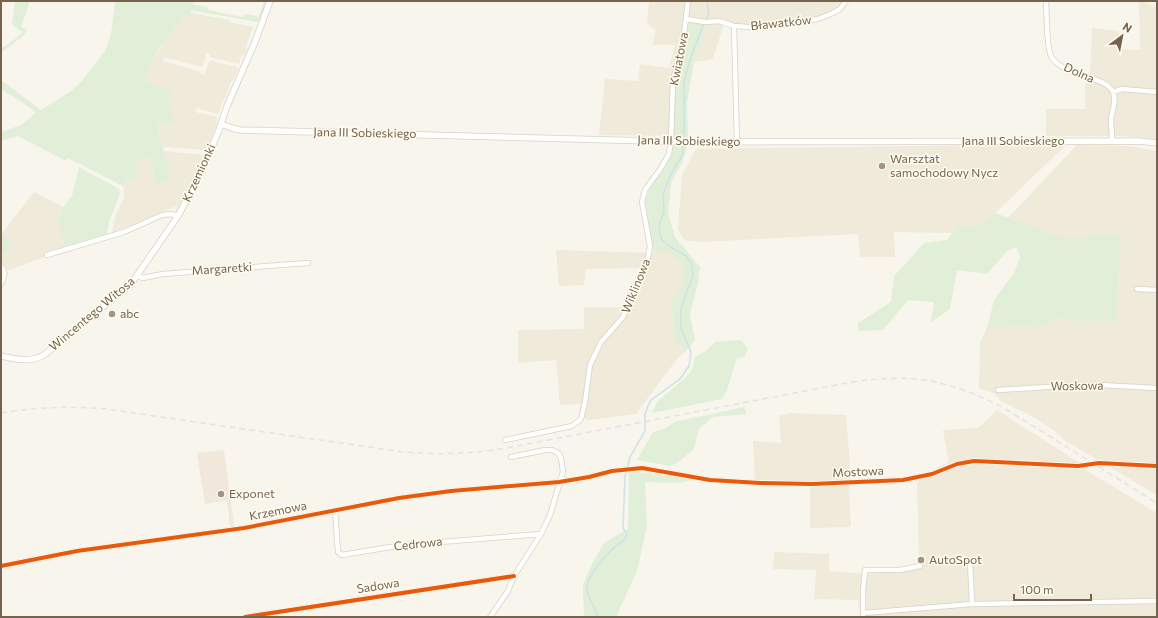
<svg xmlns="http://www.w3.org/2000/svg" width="1158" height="618" font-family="Commissioner,sans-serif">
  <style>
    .residential { fill: #f0eada }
    .commercial { fill: #f2e7db }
    .green { fill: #e1efd8 }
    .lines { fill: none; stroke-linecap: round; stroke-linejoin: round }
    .stream { stroke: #cee1e7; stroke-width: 1.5 }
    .minor-casing { stroke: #d7d2ca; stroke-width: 6 }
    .tertiary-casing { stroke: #d7d2ca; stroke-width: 7 }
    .minor { stroke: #fefefc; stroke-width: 4.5 }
    .tertiary { stroke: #fefefc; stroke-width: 5.5 }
    .rail { stroke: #e6e2e5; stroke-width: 1.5; stroke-dasharray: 6 4; stroke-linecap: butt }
    .cycleway-casing { stroke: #fefbef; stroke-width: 6 }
    .cycleway { stroke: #e8590c; stroke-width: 4 }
    .poi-dot { fill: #a39585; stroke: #fefbef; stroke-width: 1.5 }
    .labels { text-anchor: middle; stroke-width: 3; stroke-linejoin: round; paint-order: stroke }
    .street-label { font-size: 12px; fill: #76624d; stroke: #fefbef }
    .poi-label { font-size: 12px; fill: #76624d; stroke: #fefbef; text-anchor: start }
  </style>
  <rect width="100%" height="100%" fill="#f7f5ec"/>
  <path class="residential" d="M649,1H845L839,11L825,17L760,26H723L713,59L694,62L706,27L689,22L685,43L675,81L674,136L599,135L605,79L638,81L640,64L669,68L675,45H652L656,30L647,24Z
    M1139,1H1143L1157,8V140L1148,138L1121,136H1046V109H1085V74H1090L1092,28L1119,31L1121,49L1140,50Z
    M185,14L191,15L192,14L253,27L246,47H248L244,56L241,57L239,64L210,57V54L205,53L206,56L202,67L164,57L163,61L201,72L200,74L204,75L209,62L212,61L237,67L238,70L231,83L218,114L200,109L199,106L196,109L195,112L217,117L216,126L206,151L197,149H191L163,147L156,122L174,125L168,101L145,83L146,75L150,66L172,29Z
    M1067,144L995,213L974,228L959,224L952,233L894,232L895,257H860L858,234L700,242L684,240L678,229L682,175L696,149Z
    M1077,145L1128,146L1157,151V495L1064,440L1060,435L1037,419L1001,401L995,394L979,388L980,343L987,328L1041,327L1056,319L1115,323L1121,233L1065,238L1008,218Z
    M164,151L204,155L179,205L112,233L115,217L124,198V192L123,186L127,180L139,179L135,161L150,157L156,183L172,180Z
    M34,192L63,207L58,222L65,247L46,253L47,256L9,270L1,265V258L12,244L2,233Z
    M556,250L654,253L669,252L684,268L682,284L671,302L675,340L685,352L677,359L636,414L589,420L578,415L581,404L560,405L556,360L518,363V330L584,329V307H623L644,268L586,269L584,285L559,286Z
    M997,410L1078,462L1089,472L1157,513V617H860L858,600L814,599L816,570L773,569L774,552L829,554V571L868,574L919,568L917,483L926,473L949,462L943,430L978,428Z
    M790,413L846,415L851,479L849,486L851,527L810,528V481L755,482L753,441L781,443L779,416Z"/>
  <path class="commercial" d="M224,450L234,526H230L227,500L205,504L197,453Z"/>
  <path class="green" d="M15,1H30L21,27L26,29L27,31L23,36L1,53V49L19,36L22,32L12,24Z
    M115,1H193V4L207,7L208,10L242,17L246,14L259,17L264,1H267L261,18L257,22L191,10V13L229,20V22L192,14L191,16L185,14C171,31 148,61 145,83L171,90L168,101L175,125L156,122L172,180L156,184L150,157L135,161L139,179L127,180L123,186L68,158L66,161L18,136L1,141V132L21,125L36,113L22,102L1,89V80L41,110L71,91L81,82L105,51L111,34Z
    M689,21L706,27L694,62L687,103L688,138L674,136L675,81L685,43Z
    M674,144L688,145L681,165L671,183L668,213L675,237L700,267L698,283L690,315L695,340L685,352L675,340L671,302L682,284L684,268L669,252L654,253L645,202L649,190L662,172L671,156Z
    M199,164H201L191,185L176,211L175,209L179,205Z
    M79,167L119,189L120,194L109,222L107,234L65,247L58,222L63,207L72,196Z
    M995,213L1065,238L1121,233L1116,323L1056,319L1041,327L987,328L994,300L1014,273L1019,260L1020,257L1016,247L1006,252L987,274L957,270L950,309L931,322L934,302L908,300L883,330L858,331V323L891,302L894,276L924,243L947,240L959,224L974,228Z
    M2,233L12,244L1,258V234Z
    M741,340L748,349L744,357L737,358L727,390L722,399L652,413L657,402L684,379L692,370L695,357L704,352L716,342Z
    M744,407L747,414L713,417L699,429L694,449L677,463L669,466L637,460L653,432L666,428L674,422Z
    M636,472L668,475L692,480L680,483L645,482L647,526L637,571L616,617H584L583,584L593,562L604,543L628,529L629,473Z"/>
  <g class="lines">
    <path class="stream" d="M706,20L709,13L707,1
      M684,136V81L692,53L704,24
      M597,617C596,606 585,596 587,585C589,575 607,553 615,547C621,542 624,543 627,534L623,528L625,477L630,457L645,431V414L648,406L651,400L680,379L689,366L691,352L681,329V309L686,293L693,276L692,265L686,256L669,246L661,239L659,225L664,212L663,194L671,174L683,154V147"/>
    <g class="minor-casing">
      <path id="minor" d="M1046,1C1047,15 1046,44 1051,56C1061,76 1105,75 1113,92C1117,100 1112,111 1111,119C1111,126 1112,134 1112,141
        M686,19L705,22L719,21L734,26L749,27L764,26L818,19L833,13L840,9L846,1
        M734,26L737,142
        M1113,92L1122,89L1157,92
        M47,255L124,232L162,215L171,214L178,216
        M1,267C7,272 4,277 1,284
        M137,276L143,278L163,274L308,263
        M1137,289L1157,290
        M998,390L1063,386L1099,385L1157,388
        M505,440L572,426L581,419L585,402L590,365L601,342L623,317L647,264L650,246L642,202L645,190L661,168L669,154L671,141L673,80L683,43L688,1
        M335,510L338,552L342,555L403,545L541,534
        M970,561L972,604
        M1,566L77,551L244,528L399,498L451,491L559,482L589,477L612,471L642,468L710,480L760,483L812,484L903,480L932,474L957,464L974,461L1078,466L1099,463L1157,466
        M863,613L972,604L1157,601
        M245,617L514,576
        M490,617L508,591L514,576L541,534L550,515L563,472L561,458L558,453L552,450H545L511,457
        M863,617V591L865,570H900L920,566"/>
    </g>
    <g class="tertiary-casing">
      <path id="tertiary" d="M221,124L232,128L240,130L689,142L1139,141L1157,143
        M1,356C16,359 30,363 44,355L131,284L178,216L201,173L219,130L227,106L255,42L270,1"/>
    </g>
    <use href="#minor" class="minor"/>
    <use href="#tertiary" class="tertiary"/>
    <path class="rail" d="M1,413C37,407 69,406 106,409L403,452C438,455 472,454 506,448L852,382C913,373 949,380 1004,408L1157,503"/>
    <g class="cycleway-casing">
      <path id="cycleway" d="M1,566L77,551L244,528L399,498L451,491L559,482L589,477L612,471L642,468L710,480L760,483L812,484L903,480L932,474L957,464L974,461L1078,466L1099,463L1157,466
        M245,617L514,576"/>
    </g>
    <use href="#cycleway" class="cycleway"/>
  </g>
  <g class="poi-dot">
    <circle cx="882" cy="166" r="4"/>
    <circle cx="112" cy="314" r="4"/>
    <circle cx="221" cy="494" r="4"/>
    <circle cx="921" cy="560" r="4"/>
  </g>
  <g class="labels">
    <g class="street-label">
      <text transform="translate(781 23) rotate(-6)" y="4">Bławatków</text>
      <text transform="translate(679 59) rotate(-79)" y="4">Kwiatowa</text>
      <text transform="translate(1079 73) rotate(24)" y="4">Dolna</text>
      <text transform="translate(365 133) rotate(1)" y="4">Jana III Sobieskiego</text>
      <text transform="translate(689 141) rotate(1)" y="4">Jana III Sobieskiego</text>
      <text x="1013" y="145">Jana III Sobieskiego</text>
      <text transform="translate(199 173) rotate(-65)" y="4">Krzemionki</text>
      <text transform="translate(222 269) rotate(-4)" y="4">Margaretki</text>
      <text transform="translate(636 286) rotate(-68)" y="4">Wiklinowa</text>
      <text transform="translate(92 314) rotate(-40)" y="4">Wincentego Witosa</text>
      <text transform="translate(1077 386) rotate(-1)" y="4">Woskowa</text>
      <text transform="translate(858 472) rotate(-3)" y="4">Mostowa</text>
      <text transform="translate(278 511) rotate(-11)" y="4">Krzemowa</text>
      <text transform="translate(418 544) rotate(-6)" y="4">Cedrowa</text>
      <text transform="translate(378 586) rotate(-9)" y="4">Sadowa</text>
    </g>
    <g class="poi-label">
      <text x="890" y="163">Warsztat<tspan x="890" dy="14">samochodowy Nycz</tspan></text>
      <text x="120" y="318">abc</text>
      <text x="229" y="498">Exponet</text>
      <text x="929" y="564">AutoSpot</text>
    </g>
  </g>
  <rect width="1158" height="618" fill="none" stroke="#76624d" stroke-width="4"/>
  <g transform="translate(1122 36) rotate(32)" stroke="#fefbef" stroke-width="3" paint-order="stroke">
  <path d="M0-3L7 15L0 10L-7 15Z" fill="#76624d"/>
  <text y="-6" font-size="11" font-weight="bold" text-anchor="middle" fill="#76624d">N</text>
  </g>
  <path d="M1014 594v6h77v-6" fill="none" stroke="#76624d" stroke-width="2"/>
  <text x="1020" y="594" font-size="12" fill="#76624d" stroke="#fefbef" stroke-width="3" paint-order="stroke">100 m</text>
</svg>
